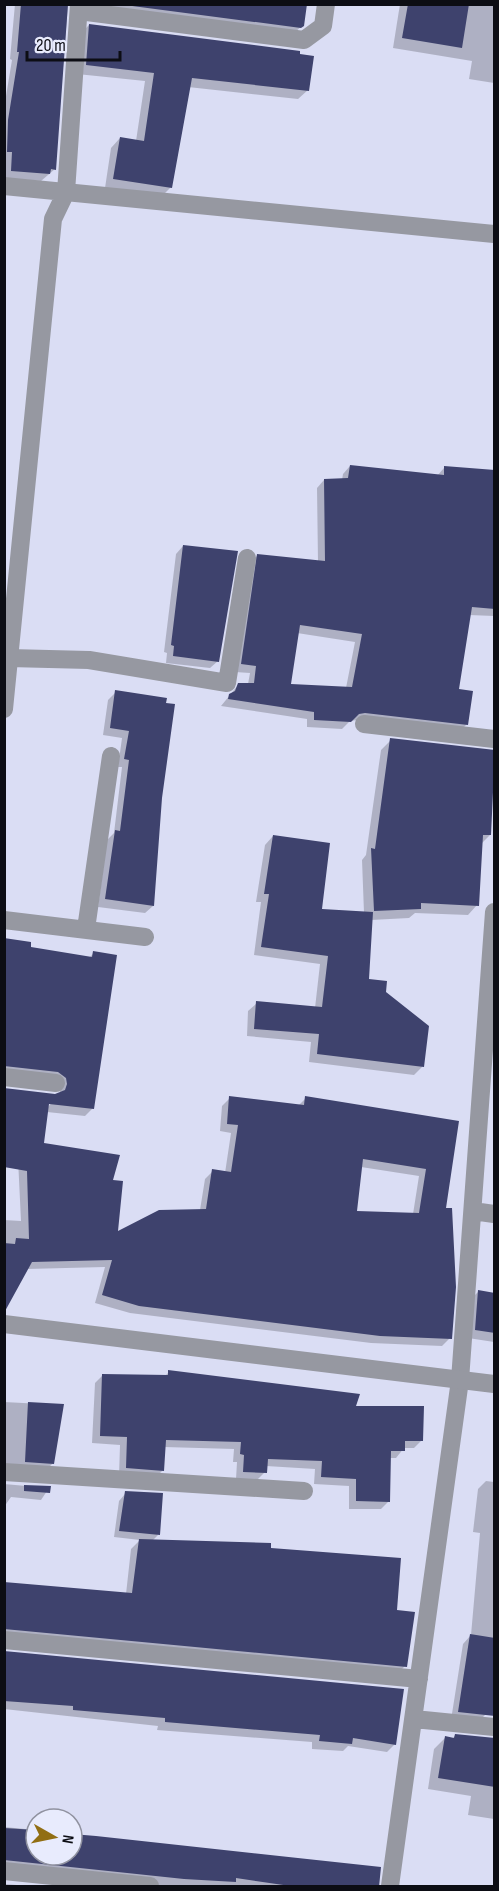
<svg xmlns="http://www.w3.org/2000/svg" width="499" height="1891" font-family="'Sofia Sans Condensed',sans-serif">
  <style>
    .shadow { fill: #0003; fill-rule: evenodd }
    .building { fill: #3e426d; fill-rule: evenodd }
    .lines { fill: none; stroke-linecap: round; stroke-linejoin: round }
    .minor { stroke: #9698a1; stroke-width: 18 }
    .tertiary { stroke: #9698a1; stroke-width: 18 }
  </style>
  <rect width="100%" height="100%" fill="#daddf4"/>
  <path class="shadow" d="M15,4H68L55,169L41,181L4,178V108L12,60L10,59Z
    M77,4H305L303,25L294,33Z
    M400,4H494V83L469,79L472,61L393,48Z
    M89,25L308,90L298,99L188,87L171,187L161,197L105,188L111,148L120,138L136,141L145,81L77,74L80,34Z
    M350,466L437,476L444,468L494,472V616L469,615L457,691L467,724L459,732L357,720L350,721L342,729L307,727V719L221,706L239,684H248L250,673L235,672L250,563L258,555L318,562L317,488L324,480H342L343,474ZM297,633L355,642L346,688L289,686Z
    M183,546L218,661L210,668L166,663L167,653L164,652L176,554Z
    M116,692L161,797L153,906L145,913L98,907L107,840L114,833L122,767H118L122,738L103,735L108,700Z
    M391,740L494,751L490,835L481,844L477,905L468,915L415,913L409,918L371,920L367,980L427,1026L422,1067L414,1075L309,1062L311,1042L247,1036L248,1011L257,1003L315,1008L320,964L254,955L261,902H256L265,845L273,836L320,910L364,913L362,860L366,855L381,750Z
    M4,939L29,948L89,958L94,953L93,1108L85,1116L47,1112L43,1144L111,1181L116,1234L200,1210L205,1179L213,1171L225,1173L231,1133L220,1131L222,1106L230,1098L298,1106L306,1098L458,1122L444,1210L450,1338L442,1346L371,1343L130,1313L95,1303L105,1267L27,1269L4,1296V1220L21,1221L18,1159L4,1158L60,1093L59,1086L4,1074ZM361,1167L419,1176L413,1214L356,1212Z
    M478,1292L494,1294V1342L468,1338L470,1300Z
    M169,1372L354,1407L422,1440L414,1448H404L396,1458H389V1501L381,1509H349V1486L314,1484L315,1469L266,1466L265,1472L257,1480L236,1479L237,1462H233L234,1449L164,1447L163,1470L155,1478L119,1476L120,1445L92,1443L95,1383L103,1375L165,1376Z
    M4,1402L62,1405L53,1463L46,1470L4,1468Z
    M486,1481L494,1482V1713L486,1714L478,1722L451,1720L463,1644L471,1635L480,1533L473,1532L478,1489Z
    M4,1484L49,1488L41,1500L11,1497L4,1507Z
    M125,1494L158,1535L152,1541L269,1549L395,1611L405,1666L397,1674L4,1637V1583L126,1594L131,1549L140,1540L114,1537L119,1501Z
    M4,1653L395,1744L387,1752L348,1746L343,1751L312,1749V1742L157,1730L158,1726L4,1709Z
    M455,1736L494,1759V1819L468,1815L471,1796L428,1789L434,1749L445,1738L452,1739Z
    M4,1827L36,1830V1855H72V1834L364,1886H150L4,1868Z
    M4,1884L30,1886H4Z"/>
  <path class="building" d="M21,4H68L56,170L51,169L50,174L11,171L12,152H7L8,120L19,52H17Z
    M117,4H307L304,26L301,28Z
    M408,4H469L462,48L402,38Z
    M89,24L300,51V54L314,56L309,91L192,78L172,188L113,179L120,137L144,141L154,73L86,65Z
    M350,465L444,475V466L495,470V609L472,607L459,689L473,691L468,725L365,713L359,714L351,722L314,720V712L228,699L229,694L235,691L238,683H254L256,666L241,664L257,554L325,561L324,479L348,478ZM300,625L362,634L352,687L291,684Z
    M183,545L238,551L219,662L173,656L174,646L171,645Z
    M115,690L167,698L166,703L175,704L162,798L154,906L105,899L115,830L120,831L129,760L124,759L129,731L110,728Z
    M390,738L495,750L491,835H483L479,906L421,903V909L374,911L371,848L375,849Z
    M273,835L330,843L322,909L373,912L369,979L387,981L386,992L429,1026L424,1067L317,1054L319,1034L254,1029L256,1001L322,1007L328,956L261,947L269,894H264Z
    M4,938L31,942V947L92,957L93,951L117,955L94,1109L49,1104L44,1143L120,1155L113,1180L123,1181L118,1231L159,1210L206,1209L212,1169L231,1172L238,1125L227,1124L229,1096L304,1105L305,1096L459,1121L446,1208H452L456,1287L452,1339L380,1336L139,1306L102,1295L112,1260L32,1262L4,1313V1243L15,1244L16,1238L29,1239L27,1171L4,1167V1088L55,1094L65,1090L67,1084L66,1078L58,1072L4,1066ZM363,1159L426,1169L419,1213L357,1211Z
    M478,1290L495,1293V1333L475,1330Z
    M168,1370L360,1394L356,1406H424L423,1441H405V1451H391L390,1502L356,1501V1479L321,1477L322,1461L268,1459L267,1473L243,1472L244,1455L240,1454L241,1442L166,1440L164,1471L126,1468L127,1437L100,1436L102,1374L168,1375Z
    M28,1402L64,1404L54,1464L25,1462Z
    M24,1485L51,1486L50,1493L24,1491Z
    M125,1491L163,1493L160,1535L119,1531Z
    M139,1539L271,1543V1548L401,1558L397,1610L415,1612L407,1667L4,1629V1582L132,1593Z
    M470,1634L495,1638V1716L458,1712Z
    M4,1651L404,1689L396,1745L353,1738L352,1744L319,1741L320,1735L165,1722V1718L73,1710V1706L4,1701Z
    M455,1734L495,1738V1787L438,1778L445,1736L454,1738Z
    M4,1828L36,1830V1855H72V1834L96,1836L381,1867L379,1887H297L236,1878V1882L184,1879L4,1860Z"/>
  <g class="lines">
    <path class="minor" d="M79,11L304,40L323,26L326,4
      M4,186L494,234
      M9,658L89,660L227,683L247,558
      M4,709L53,219L66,192L79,4
      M364,724L494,739
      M4,920L145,937
      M86,929L111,756
      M4,1077L56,1083
      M473,1211L494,1214
      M4,1472L304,1491
      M4,1640L419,1679
      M414,1719L494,1727
      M4,1871L150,1886
      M390,1886L460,1380L494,912"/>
    <path class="tertiary" d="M4,1324L494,1384"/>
  </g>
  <rect width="499" height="1891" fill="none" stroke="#0c0d14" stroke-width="12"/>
  <g transform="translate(54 1837) rotate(99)"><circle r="28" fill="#e8ebfd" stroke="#9092a0" stroke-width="1.5"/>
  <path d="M0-4.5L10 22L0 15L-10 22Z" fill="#916e14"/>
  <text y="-9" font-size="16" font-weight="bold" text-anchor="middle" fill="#0c0d14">N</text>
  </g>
  <path d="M27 51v9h93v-9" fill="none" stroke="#0c0d14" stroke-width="3"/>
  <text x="36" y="51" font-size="18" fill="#0c0d14" stroke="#e8ebfd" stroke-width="4.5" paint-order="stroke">20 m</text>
</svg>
